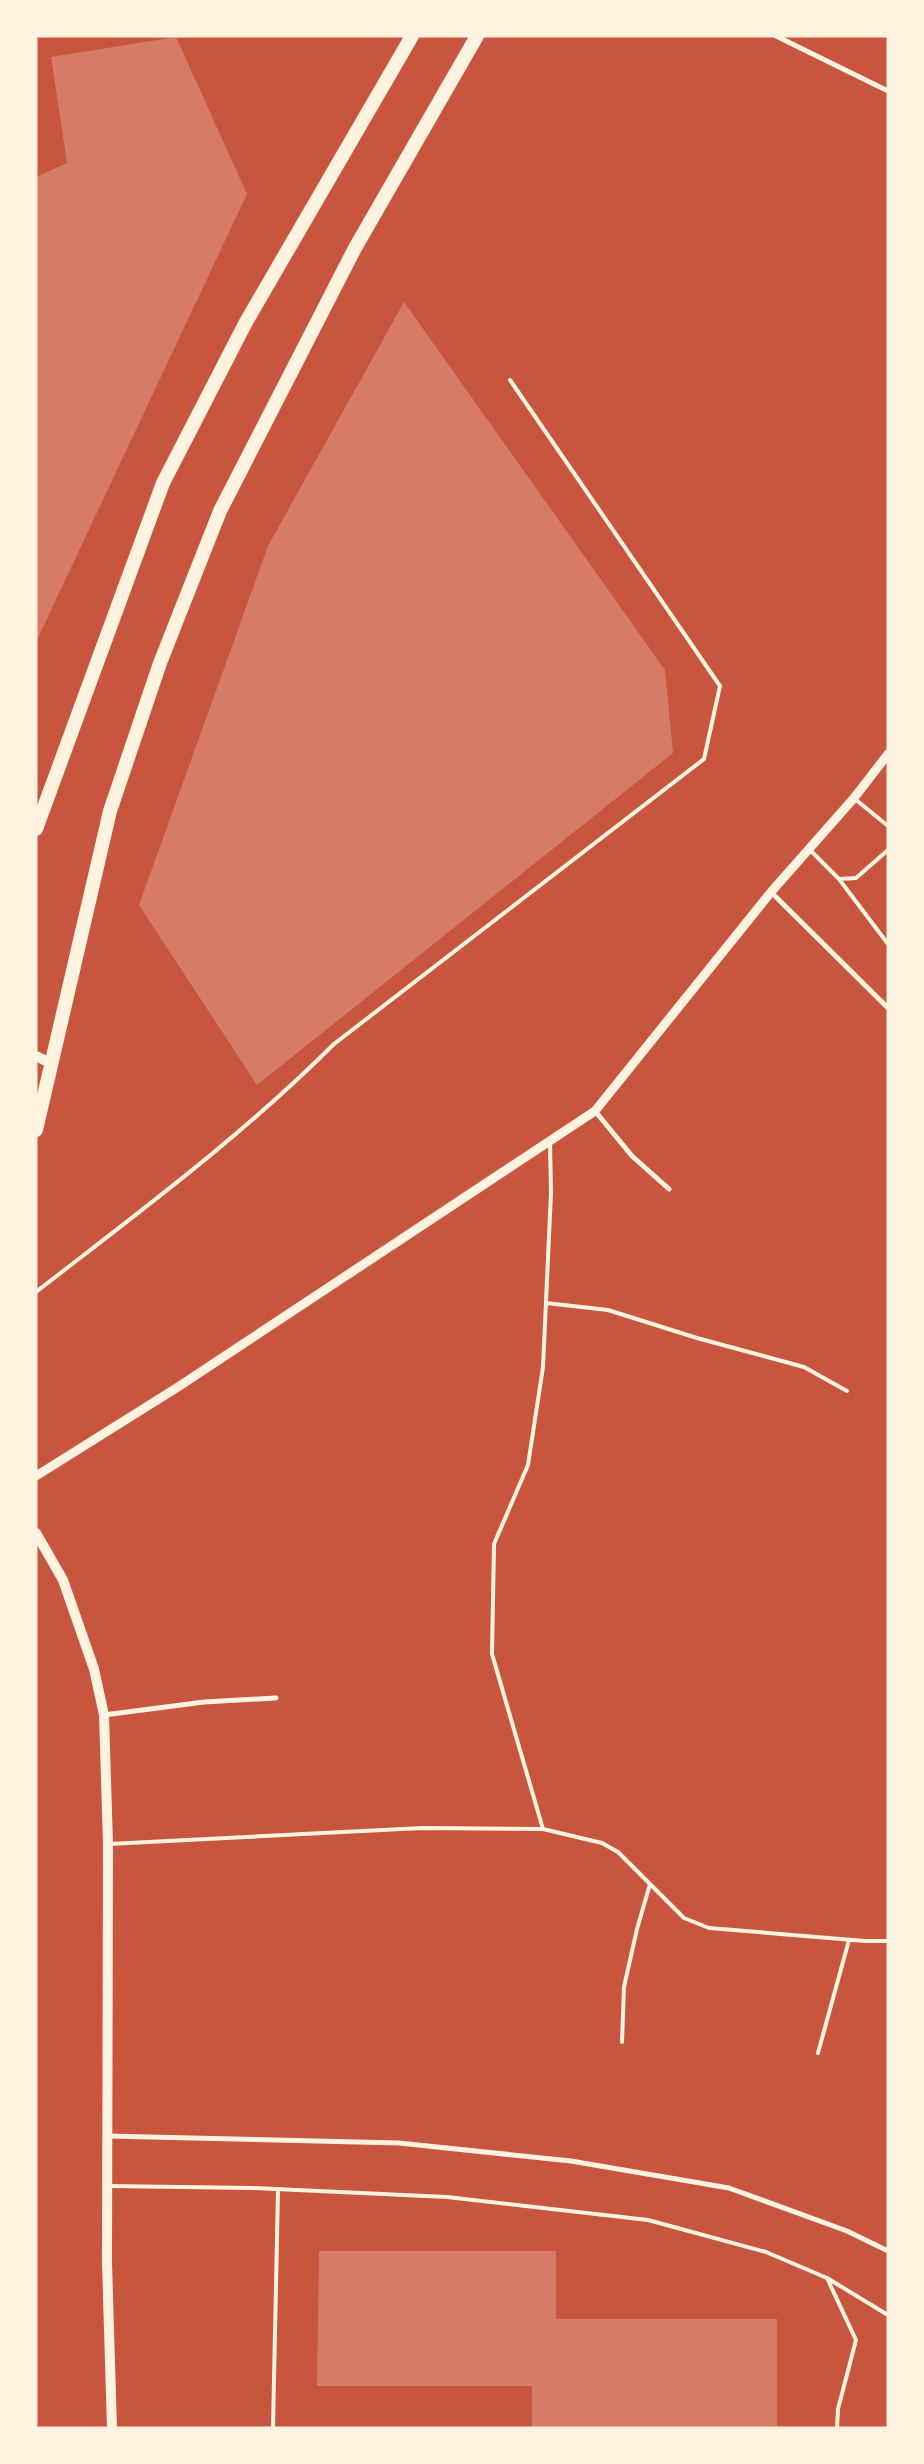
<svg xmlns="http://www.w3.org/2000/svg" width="924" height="2464" font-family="'Varela Round',sans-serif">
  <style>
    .building { fill: #d67c66 }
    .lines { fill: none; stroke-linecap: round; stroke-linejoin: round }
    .service { stroke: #fff3e0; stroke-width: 4 }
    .minor { stroke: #fff3e0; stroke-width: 5 }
    .tertiary { stroke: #fff3e0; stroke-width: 9 }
    .secondary { stroke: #fff3e0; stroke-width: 10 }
    .trunk { stroke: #fff3e0; stroke-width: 14 }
  </style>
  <rect width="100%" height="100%" fill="#c8553d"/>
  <path class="building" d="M176,37L247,194L36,642V177L67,163L51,57Z
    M404,302L665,670L673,753L257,1085L139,905L268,546Z
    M319,2251H556V2319H777V2428H532V2386H317Z"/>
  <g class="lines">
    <path class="service" d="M855,799L888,826
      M809,849L839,879L856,878L888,850
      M839,879L888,944
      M36,1292C139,1212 242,1136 334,1044L704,759L720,686L510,380
      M546,1303L608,1310L697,1338L804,1367L847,1391
      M543,1829L492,1654L494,1544L528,1465L543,1367L551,1193L550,1142
      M109,1844L422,1828L543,1829L602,1843L618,1852L684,1918L709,1928L865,1941H888
      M622,2042L624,1987L637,1929L650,1884
      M818,2053L849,1940
      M109,2186L252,2188L447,2197L648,2220L766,2252L827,2278L888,2315
      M827,2278L856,2340L838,2409L837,2428
      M273,2428L278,2190"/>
    <path class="minor" d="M776,36L888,91
      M771,892L888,1008
      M595,1111L632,1156L669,1189
      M104,1715L204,1702L276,1698
      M107,2136L399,2143L571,2161L729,2188L847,2231L888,2251"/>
    <path class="tertiary" d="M36,1476L178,1387L595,1111L771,892L854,798L888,754"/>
    <path class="secondary" d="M36,1056L50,1063
      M36,1533L63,1580L94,1669L104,1715L108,1844L107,2263L112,2428"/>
    <path class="trunk" d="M36,829L163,483L246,322L412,36
      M36,1130L110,811L160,663L220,511L355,248L477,36"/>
  </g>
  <rect width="924" height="2464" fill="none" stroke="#fff3e0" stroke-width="75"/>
</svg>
